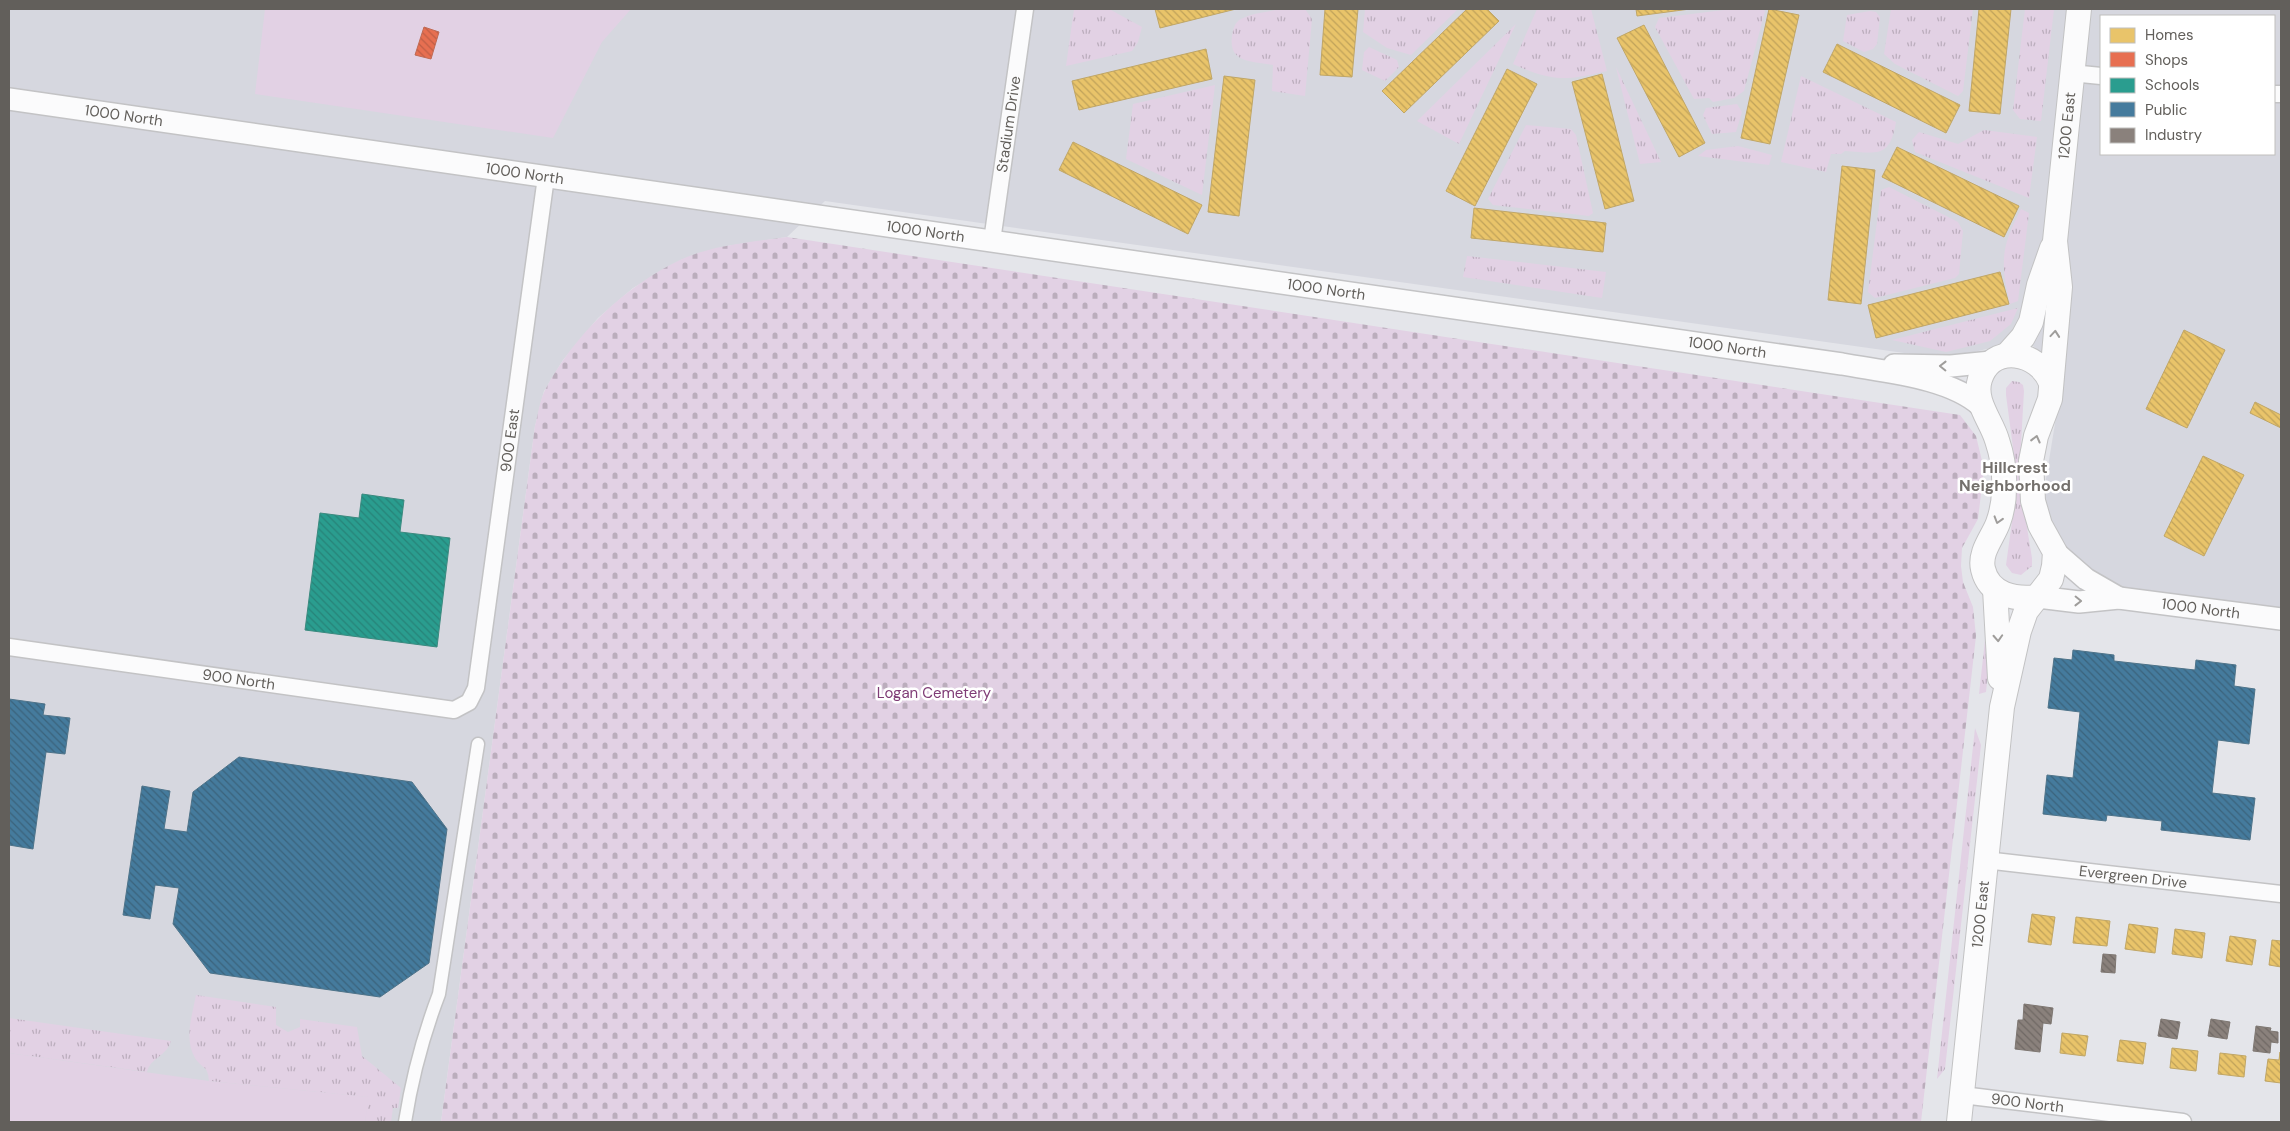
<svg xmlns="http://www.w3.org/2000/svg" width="2290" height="1131" font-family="'DM Sans',sans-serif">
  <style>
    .education { fill: #d6d7df; fill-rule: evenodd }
    .grass { fill: url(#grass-tufts) }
    .cemetery { fill: url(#cemetery-stones) }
    .park { fill: #e2d1e4 }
    .homes { fill: url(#homes-back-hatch); stroke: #c0a666 }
    .shops { fill: url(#shops-back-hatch); stroke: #bf6a54 }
    .schools { fill: url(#schools-back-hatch); stroke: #3b8a7f }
    .public { fill: url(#public-back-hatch); stroke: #4e7389 }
    .industry { fill: url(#industry-back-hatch); stroke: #7e7772 }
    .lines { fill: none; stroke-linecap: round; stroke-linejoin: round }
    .pedestrian-casing { stroke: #c3c3c5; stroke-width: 15 }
    .minor-casing { stroke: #c3c3c5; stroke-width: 19 }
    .tertiary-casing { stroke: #c3c3c5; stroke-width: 24 }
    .secondary-casing { stroke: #c2c2c3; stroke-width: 26 }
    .pedestrian { stroke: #fbfbfc; stroke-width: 12 }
    .minor { stroke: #fbfbfc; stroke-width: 16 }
    .tertiary { stroke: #fbfbfc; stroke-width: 21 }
    .secondary { stroke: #fbfbfc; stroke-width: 24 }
    .oneway { stroke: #9f9d9b }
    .labels { text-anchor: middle; stroke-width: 5; stroke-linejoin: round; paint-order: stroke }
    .street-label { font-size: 15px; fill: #625f5b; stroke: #fff }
    .park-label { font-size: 15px; fill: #7f3c76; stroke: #fff }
    .neighbourhood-label { font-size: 16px; font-weight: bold; fill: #74706c; stroke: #fff }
  </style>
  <defs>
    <pattern id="grass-tufts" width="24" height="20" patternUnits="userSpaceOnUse" patternTransform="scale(1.25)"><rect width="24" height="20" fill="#e2d1e4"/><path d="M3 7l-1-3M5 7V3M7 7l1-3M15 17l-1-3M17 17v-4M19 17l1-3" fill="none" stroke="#bbadbc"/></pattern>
    <pattern id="cemetery-stones" width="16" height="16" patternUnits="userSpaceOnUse" patternTransform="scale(1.25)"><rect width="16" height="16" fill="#e2d1e4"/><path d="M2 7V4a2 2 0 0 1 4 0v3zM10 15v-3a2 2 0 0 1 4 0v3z" fill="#bbadbc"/></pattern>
    <pattern id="homes-back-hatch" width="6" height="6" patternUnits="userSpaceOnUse" patternTransform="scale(1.25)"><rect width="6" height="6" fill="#e9c46a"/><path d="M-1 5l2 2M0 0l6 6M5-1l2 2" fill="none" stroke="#c0a25a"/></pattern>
    <pattern id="shops-back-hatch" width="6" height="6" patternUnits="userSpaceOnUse" patternTransform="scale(1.25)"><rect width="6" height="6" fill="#e76f51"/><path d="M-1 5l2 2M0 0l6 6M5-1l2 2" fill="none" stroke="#bf5e46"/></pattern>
    <pattern id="schools-back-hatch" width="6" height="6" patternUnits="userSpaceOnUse" patternTransform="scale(1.25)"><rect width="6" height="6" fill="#2a9d8f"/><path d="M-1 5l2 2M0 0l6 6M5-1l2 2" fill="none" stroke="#278378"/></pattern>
    <pattern id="public-back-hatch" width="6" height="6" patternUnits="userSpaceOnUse" patternTransform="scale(1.25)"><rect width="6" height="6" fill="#457b9d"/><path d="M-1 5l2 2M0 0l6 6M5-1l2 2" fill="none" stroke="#3b637c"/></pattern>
    <pattern id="industry-back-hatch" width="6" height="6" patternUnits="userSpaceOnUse" patternTransform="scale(1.25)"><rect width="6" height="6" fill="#8a817c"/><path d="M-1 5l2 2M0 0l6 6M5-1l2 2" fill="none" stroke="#6f6864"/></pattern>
  </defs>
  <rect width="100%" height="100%" fill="#e4e5ea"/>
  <path class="education" d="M9,9H2281V610L2126,594L2093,582L2050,529L2044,491L2060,393L2050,359L2033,346L2006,344L1947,359L825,201L787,237L727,246L681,260L633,288L598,318L563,360L544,391L535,426L441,1122H9ZM2101,16H2274V154H2101Z"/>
  <path class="grass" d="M1074,9L1111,10L1142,27L1138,42L1132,51L1066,66Z
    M1280,9H1305L1312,19L1305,96L1272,91L1273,65C1253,61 1228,64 1232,36C1233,29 1235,22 1241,19C1252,13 1268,12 1280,9Z
    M1365,9H1458L1411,55L1387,48L1363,32Z
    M1537,9H1591L1607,71C1566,81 1552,82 1513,64Z
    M1732,9H1763L1765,11L1744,91L1734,98L1713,102L1709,98L1694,99L1655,27L1659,18Z
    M1891,9H1973L1963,91L1958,96L1895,64L1884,54Z
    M2025,9H2054L2041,121L2020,119L2013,110Z
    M1870,11L1876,12L1880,17L1877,44L1873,49L1864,52L1843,41L1847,15Z
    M1516,24L1459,144L1417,121Z
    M1369,47L1397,60L1399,67L1385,81L1362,70L1364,52Z
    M1616,67L1661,162L1640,164Z
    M1801,76L1896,122C1890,159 1876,153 1845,151L1841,154H1831L1826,172L1781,162Z
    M1215,85L1202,195L1126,159L1133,104Z
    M1737,104L1742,112L1736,132L1712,134L1703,115L1706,108Z
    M1526,125L1571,129L1576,135L1593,213L1589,216L1493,205L1488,199Z
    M1984,130L2037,137L2029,198L1915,152L1912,140L1919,132L1958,144Z
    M1738,146L1772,155L1769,165L1698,156L1706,150Z
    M1889,187L1958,222L1963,231L1959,274L1955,278L1875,298L1868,292L1881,190Z
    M2021,209L2029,213L2018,301L2010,304C2000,261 2001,248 2021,209Z
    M1467,256L1606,272L1602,298L1463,277Z
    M2018,308L2011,324L1990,341L1946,352L1892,340Z
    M2012,381L2019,382L2023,385L2024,391L2019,479L2032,558V566L2021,575L2012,573L2006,565L2015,500L2014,455L2006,395V388Z
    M1986,631H1992L1986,692L1979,694Z
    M1975,728L1981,745L1945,1069L1937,1079Z
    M196,995L276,1007V1025L288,1032L300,1027V1019L357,1027L362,1056L401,1088L398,1108H393L391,1122H365L368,1097L209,1081C208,1065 202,1069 195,1058C184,1039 192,1016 196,995Z
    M9,1018L171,1041C167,1056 150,1058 147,1072L9,1053Z"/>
  <path class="cemetery" d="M787,237L1960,415L1976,436L1984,469L1978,519L1962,548L1961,566L1963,582L1973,607L1976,636L1921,1122H441L535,426C538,414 540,400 545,390C574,335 624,287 680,260C713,245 752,242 787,237Z"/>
  <path class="park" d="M265,9H631L602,42L553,138L255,94Z
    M9,1053L209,1081L369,1097L365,1122H9Z"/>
  <path class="homes" d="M1155,9H1236L1160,28Z
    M1325,9H1358L1352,77L1320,75Z
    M1467,9H1487L1499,21L1404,113L1382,91Z
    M1636,9H1690L1637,16Z
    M1769,9L1799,15L1770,144L1741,138Z
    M1979,9H2011L2000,114L1969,111Z
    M1644,25L1705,143L1679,157L1617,38Z
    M1837,44L1960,105L1946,133L1823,72Z
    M1206,49L1212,79L1079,110L1072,81Z
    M1507,69L1537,84L1475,206L1446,191Z
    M1602,74L1634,201L1605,209L1572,82Z
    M1224,76L1255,80L1239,216L1208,212Z
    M1073,142L1202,205L1188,234L1059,170Z
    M1897,147L2019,206L2004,237L1882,177Z
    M1842,166L1875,170L1861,304L1828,300Z
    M1474,208L1606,223L1603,252L1471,238Z
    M2000,272L2009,304L1876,338L1868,305Z
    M2184,330L2225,350L2187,428L2146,409Z
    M2255,402L2281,415V428L2250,413Z
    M2203,456L2244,475L2204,556L2164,536Z
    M2032,914L2055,917L2051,945L2028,942Z
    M2076,917L2110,921L2107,946L2073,943Z
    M2129,924L2158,928L2155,953L2125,949Z
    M2175,929L2205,933L2202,958L2172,954Z
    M2230,936L2256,940L2252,965L2226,961Z
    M2272,940L2281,941V967L2269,965Z
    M2062,1033L2088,1036L2085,1056L2060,1053Z
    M2120,1040L2146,1043L2143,1064L2117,1061Z
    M2172,1048L2198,1051L2196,1071L2170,1068Z
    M2280,1052L2281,1083L2265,1081L2268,1059L2279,1060Z
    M2220,1053L2246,1056L2244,1077L2218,1074Z"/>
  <path class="shops" d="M424,27L439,32L431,59L415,55Z"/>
  <path class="schools" d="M362,494L404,500L400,532L450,538L437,647L305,630L320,513L359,518Z"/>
  <path class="public" d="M2073,650L2114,655V661L2195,670L2196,660L2236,665L2234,686L2255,689L2249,744L2218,740L2212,793L2255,798L2250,840L2161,830L2162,821L2107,815L2106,821L2043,814L2047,775L2073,778L2080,712L2048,708L2054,658L2072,660Z
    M9,699L45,704L43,715L70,718L65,754L46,752L33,849L9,845Z
    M239,757L412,782L447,829L429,963L380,997L210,973L173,924L179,888L155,885L150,919L123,915L142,786L170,791L164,829L187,832L193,792Z"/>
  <path class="industry" d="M2103,954L2116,955L2115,973L2101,972Z
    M2024,1004L2053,1008L2051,1024L2043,1023L2040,1052L2015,1049L2018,1020H2023Z
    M2161,1019L2180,1022L2177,1039L2158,1036Z
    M2211,1019L2230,1022L2227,1039L2208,1036Z
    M2256,1026L2271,1028L2270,1031L2278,1032V1043L2271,1042L2270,1053L2253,1051Z"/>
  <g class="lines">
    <g class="pedestrian-casing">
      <path id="pedestrian" d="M405,1122C412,1078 423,1036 439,994L478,744"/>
    </g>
    <g class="minor-casing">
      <g id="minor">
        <path d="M2071,73L2101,76"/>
        <path d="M2274,94H2281"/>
        <path id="s1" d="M992,241L1025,9"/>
        <path id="s2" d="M9,647L454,710L469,702L476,688L546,177"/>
        <path id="s3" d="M1985,860L2281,894"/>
        <path id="s4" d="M1962,1095L2183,1122"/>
      </g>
    </g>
    <g class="tertiary-casing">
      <g id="tertiary">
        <path id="s5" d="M9,99L1842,364C1885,372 1949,377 1981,406"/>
        <path d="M1894,365L1951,366L1991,362"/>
        <path d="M2055,552L2086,579L2119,598"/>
        <path id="s6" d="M2038,597L2079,602L2119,598L2281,619"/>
      </g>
    </g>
    <g class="secondary-casing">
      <g id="secondary">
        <path d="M2007,355L2023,337L2031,322L2039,285L2052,248"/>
        <path d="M1995,589L2000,678"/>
        <path d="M2038,597C2015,600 1989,595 1983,569C1979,552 1993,537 1998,523C2002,512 2004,500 2004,489C2005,473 2002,455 1997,440C1991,420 1973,401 1980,379C1992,343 2039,351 2051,383"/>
        <path id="s7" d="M1959,1122L2002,707L2019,631L2026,611L2051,579L2054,566L2055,552L2040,525L2033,501L2031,461L2036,436L2050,399L2060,287L2055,241L2079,9"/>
      </g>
    </g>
    <use href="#pedestrian" class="pedestrian"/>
    <use href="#minor" class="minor"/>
    <use href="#tertiary" class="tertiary"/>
    <use href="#secondary" class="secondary"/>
  </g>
  <defs><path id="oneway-chevron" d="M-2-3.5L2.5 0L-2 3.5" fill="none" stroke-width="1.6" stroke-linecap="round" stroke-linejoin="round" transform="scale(1.25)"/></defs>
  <g class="oneway">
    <use href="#oneway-chevron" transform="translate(2055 334) rotate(-85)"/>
    <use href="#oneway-chevron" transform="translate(1943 366) rotate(-179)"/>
    <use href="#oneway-chevron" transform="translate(2036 439) rotate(-76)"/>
    <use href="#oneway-chevron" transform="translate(1998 520) rotate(107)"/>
    <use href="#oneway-chevron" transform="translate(2078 601) rotate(1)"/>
    <use href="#oneway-chevron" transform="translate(1998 638) rotate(87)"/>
  </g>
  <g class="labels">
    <g class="street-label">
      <text dy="5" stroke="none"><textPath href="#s5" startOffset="116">1000 North</textPath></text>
      <text dy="5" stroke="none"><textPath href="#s1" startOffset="118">Stadium Drive</textPath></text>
      <text dy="5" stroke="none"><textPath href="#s7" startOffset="1020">1200 East</textPath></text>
      <text dy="5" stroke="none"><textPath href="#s5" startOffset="521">1000 North</textPath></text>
      <text dy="5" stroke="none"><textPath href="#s5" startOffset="926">1000 North</textPath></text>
      <text dy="5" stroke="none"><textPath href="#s5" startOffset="1331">1000 North</textPath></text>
      <text dy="5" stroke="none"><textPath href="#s5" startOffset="1736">1000 North</textPath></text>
      <text dy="5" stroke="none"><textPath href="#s2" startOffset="732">900 East</textPath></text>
      <text dy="5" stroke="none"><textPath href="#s6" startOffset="164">1000 North</textPath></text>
      <text dy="5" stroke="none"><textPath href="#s2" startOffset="232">900 North</textPath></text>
      <text dy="5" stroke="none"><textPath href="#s3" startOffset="149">Evergreen Drive</textPath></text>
      <text dy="5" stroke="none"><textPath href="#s7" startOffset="209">1200 East</textPath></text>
      <text dy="5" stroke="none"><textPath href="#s4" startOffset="66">900 North</textPath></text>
    </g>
    <g class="park-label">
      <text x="934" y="698">Logan Cemetery</text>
    </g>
    <g class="neighbourhood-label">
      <text x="2015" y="473">Hillcrest<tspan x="2015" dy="18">Neighborhood</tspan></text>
    </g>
  </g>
  <rect width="2290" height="1131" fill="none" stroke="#625f5b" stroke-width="20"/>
  <rect x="2100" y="15" width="175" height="140" fill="#ffffff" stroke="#c0bfbd"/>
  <rect x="2110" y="28" width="25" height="15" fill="#e9c46a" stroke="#c0bfbd"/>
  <text x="2145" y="40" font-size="15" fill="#625f5b">Homes</text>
  <rect x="2110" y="52" width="25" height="15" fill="#e76f51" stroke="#c0bfbd"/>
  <text x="2145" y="65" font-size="15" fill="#625f5b">Shops</text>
  <rect x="2110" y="78" width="25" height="15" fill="#2a9d8f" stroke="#c0bfbd"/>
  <text x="2145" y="90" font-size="15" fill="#625f5b">Schools</text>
  <rect x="2110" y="102" width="25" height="15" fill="#457b9d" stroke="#c0bfbd"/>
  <text x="2145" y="115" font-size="15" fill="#625f5b">Public</text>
  <rect x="2110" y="128" width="25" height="15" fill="#8a817c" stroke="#c0bfbd"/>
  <text x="2145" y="140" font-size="15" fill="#625f5b">Industry</text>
</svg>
